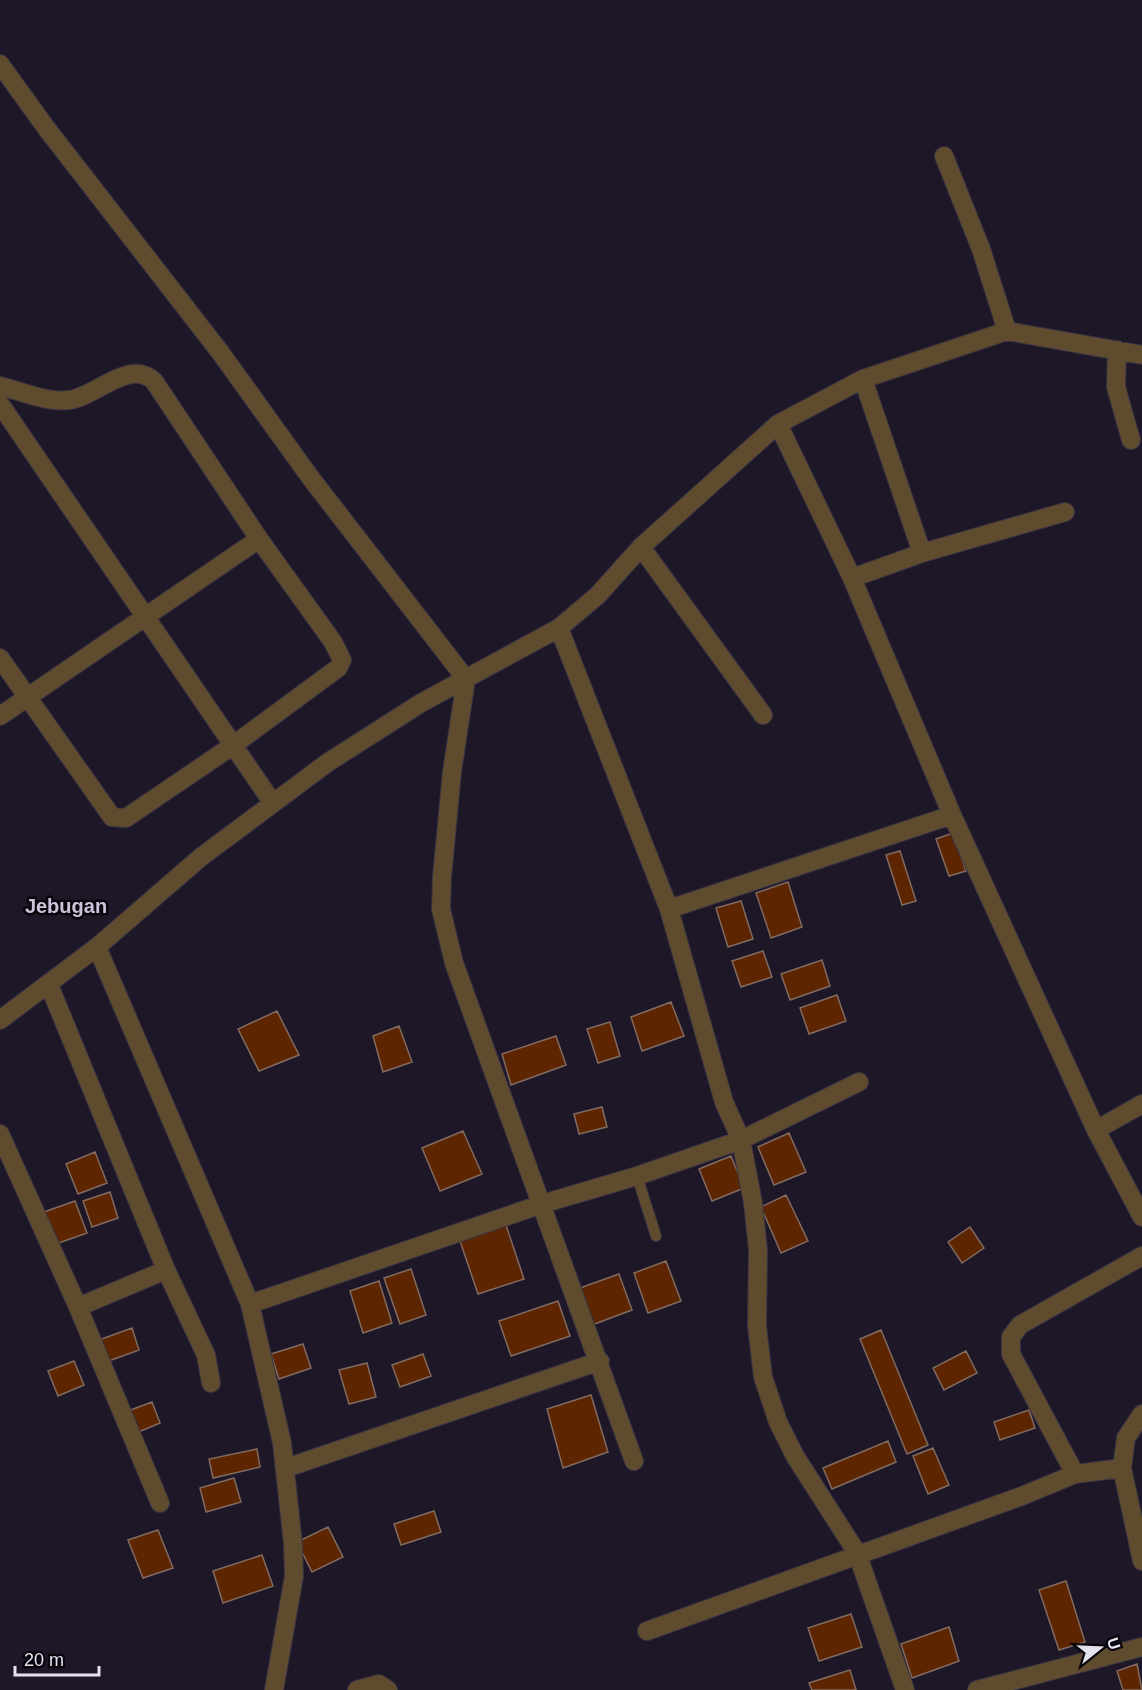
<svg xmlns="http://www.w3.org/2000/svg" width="1142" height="1690" font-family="Arial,sans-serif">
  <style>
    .building { fill: #5d2500; stroke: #826b60; stroke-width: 1.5 }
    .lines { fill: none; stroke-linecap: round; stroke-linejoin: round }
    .lane-casing { stroke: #393344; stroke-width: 12 }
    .street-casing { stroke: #393344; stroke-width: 20 }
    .lane { stroke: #5f4b2d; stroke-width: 10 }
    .street { stroke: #5f4b2d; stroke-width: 18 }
    .labels { text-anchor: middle; stroke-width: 5; stroke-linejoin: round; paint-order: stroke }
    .quarter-label { font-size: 20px; font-weight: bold; fill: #cac3da; stroke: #07050b }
  </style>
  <rect width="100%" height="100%" fill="#1d1728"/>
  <path class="building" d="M953,833L966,871L949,876L936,839Z
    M900,851L916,901L902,905L886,855Z
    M788,882L802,927L771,938L756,893Z
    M741,901L753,939L728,947L716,908Z
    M763,951L772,977L741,987L732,961Z
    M822,960L830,986L790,1000L781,974Z
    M837,995L846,1021L809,1034L800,1008Z
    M671,1002L684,1036L642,1051L631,1017Z
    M277,1011L299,1055L259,1071L238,1029Z
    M610,1022L620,1056L598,1063L587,1029Z
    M399,1026L412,1062L383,1072L373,1036Z
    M556,1036L566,1065L511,1085L502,1054Z
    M602,1107L607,1127L579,1134L574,1114Z
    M463,1131L482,1174L440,1191L422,1148Z
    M789,1133L806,1172L774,1185L758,1147Z
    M95,1152L107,1183L78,1194L66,1164Z
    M731,1156L744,1188L712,1201L699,1169Z
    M110,1192L118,1218L92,1227L83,1201Z
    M786,1195L808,1241L781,1253L761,1207Z
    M75,1201L87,1233L53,1245L41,1213Z
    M506,1225L524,1279L478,1294L460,1241Z
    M970,1227L984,1248L962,1263L948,1242Z
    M666,1261L681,1301L648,1313L634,1273Z
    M411,1269L426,1315L400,1324L384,1278Z
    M619,1274L632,1310L592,1325L580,1288Z
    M379,1281L392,1323L363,1333L350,1291Z
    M558,1301L570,1336L511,1356L499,1321Z
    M132,1328L139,1350L106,1362L99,1340Z
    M881,1330L928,1445L907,1454L860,1339Z
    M303,1344L311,1368L279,1379L271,1354Z
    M966,1351L977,1373L944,1390L933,1368Z
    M423,1354L431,1376L400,1387L392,1365Z
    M74,1361L84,1385L58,1396L48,1371Z
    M367,1363L376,1397L349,1404L339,1370Z
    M591,1395L608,1452L563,1468L547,1409Z
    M152,1402L160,1423L136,1433L128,1411Z
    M1029,1410L1035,1428L1000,1440L994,1422Z
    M888,1441L896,1462L832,1489L823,1468Z
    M933,1448L949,1485L928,1494L913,1456Z
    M257,1449L260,1467L213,1478L209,1459Z
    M234,1478L241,1502L206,1512L200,1488Z
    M434,1511L441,1532L401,1545L394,1524Z
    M328,1527L343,1557L312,1572L297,1542Z
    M158,1530L173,1568L143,1578L128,1540Z
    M262,1555L273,1586L223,1603L213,1571Z
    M1066,1581L1085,1642L1059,1650L1039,1590Z
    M851,1614L862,1647L819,1661L808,1628Z
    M949,1627L959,1661L912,1678L901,1644Z
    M1137,1664L1142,1690H1123L1117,1671Z
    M850,1670L856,1690H812L809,1683Z"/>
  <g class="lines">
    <g class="lane-casing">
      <path id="lane" d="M637,1176L656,1236"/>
    </g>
    <g class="street-casing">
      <path id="street" d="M0,64L47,129L220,352L310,477L466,679L452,772L442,877L441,909L454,963L634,1461
        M944,156L981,249L1007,331
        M1117,350L1116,387L1131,440
        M863,379L922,553
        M0,386C21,391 47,403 69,400C96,397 129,358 154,381L259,539L333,642L342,660L338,668L232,746L126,818L112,817L0,658
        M0,404L272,802
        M778,424L852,578L952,815L1096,1130L1142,1217
        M641,547L763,715
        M852,578L922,553L1065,512
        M559,628L669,909L724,1102L741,1140L753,1203L758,1250L757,1326L763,1377L778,1422L795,1456L857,1553L905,1690
        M0,716L259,539
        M669,909L952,815
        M97,947L250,1304L282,1443L293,1544L294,1576L274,1690
        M49,985L166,1270L206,1355L211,1383
        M0,1020L97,947L201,857L327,763L421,703L559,628L598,595L641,547L778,424L863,379L1007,331L1142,355
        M1096,1130L1142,1104
        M0,1134L78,1307L160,1503
        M250,1304L542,1204L637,1176L741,1140L859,1082
        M78,1307L166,1270
        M1142,1414L1126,1438L1122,1468L1142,1561
        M286,1468L600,1361
        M1122,1468L1075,1474L1011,1354V1337L1020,1325L1142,1256
        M647,1631L1022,1496L1075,1474
        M357,1690L379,1684L388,1690
        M977,1690L1142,1647"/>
    </g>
    <use href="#lane" class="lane"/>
    <use href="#street" class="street"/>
  </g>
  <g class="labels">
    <g class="quarter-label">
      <text x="66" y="913">Jebugan</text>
    </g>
  </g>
  <g transform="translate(1100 1648) rotate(72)" stroke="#07050b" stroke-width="4.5" paint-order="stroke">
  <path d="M0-4.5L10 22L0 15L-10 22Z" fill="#e5e1ed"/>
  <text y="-9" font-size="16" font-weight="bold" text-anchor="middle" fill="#e5e1ed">U</text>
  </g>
  <path d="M15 1666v9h84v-9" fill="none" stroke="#e5e1ed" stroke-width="3"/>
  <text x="24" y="1666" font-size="18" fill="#e5e1ed" stroke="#07050b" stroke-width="4.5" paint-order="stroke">20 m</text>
</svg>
